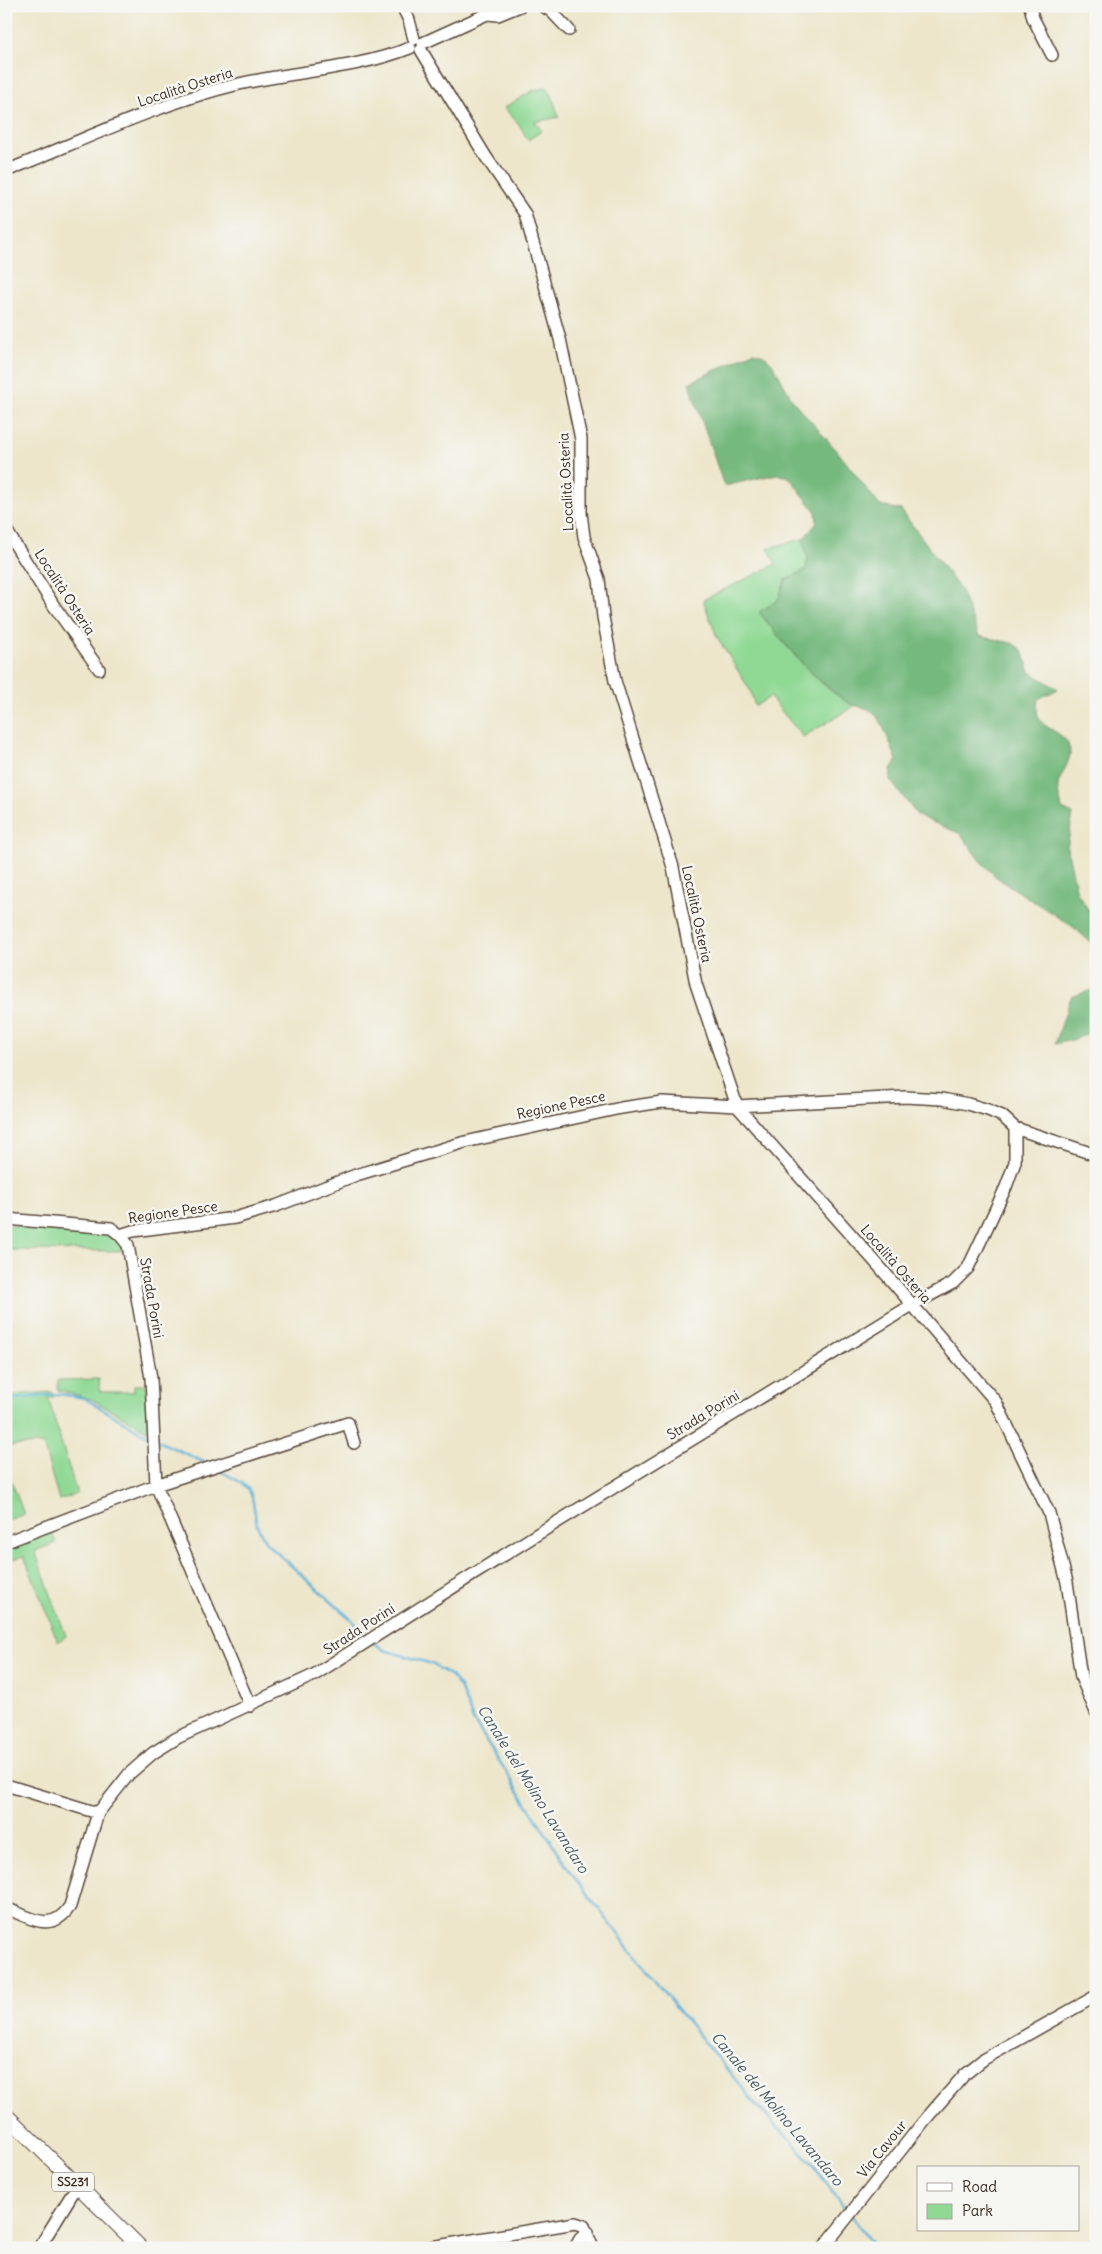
<svg xmlns="http://www.w3.org/2000/svg" width="1102" height="2254" font-family="Delius,sans-serif">
  <style>
    .green { fill: #90d995; stroke: #66825a }
    .forest { fill: #74b97e; stroke: #58724e }
    .lines { fill: none; stroke-linecap: round; stroke-linejoin: round }
    .stream { stroke: #5db2d9; stroke-width: 2.5 }
    .minor-casing { stroke: #564638; stroke-width: 14 }
    .major-casing { stroke: #564638; stroke-width: 16 }
    .minor { stroke: #fff; stroke-width: 11 }
    .major { stroke: #fff; stroke-width: 14 }
    .labels { text-anchor: middle; stroke-width: 5; stroke-linejoin: round; paint-order: stroke }
    .shield { fill: #f6f6f2; stroke: #73675e; stroke-width: 1 }
    .shield-label { font-size: 12px; font-weight: bold; fill: #3b2a1e }
    .street-label { font-size: 14px; fill: #3b2a1e; stroke: #f6f6f2 }
    .water-label { font-size: 15px; font-style: italic; fill: #475a5f; stroke: #f6f6f2 }
  </style>
  <rect width="100%" height="100%" fill="#f6f6f2"/>
  <filter id="ink" filterUnits="userSpaceOnUse"><feTurbulence type="fractalNoise" baseFrequency=".02" numOctaves="2"/><feDisplacementMap in="SourceGraphic" scale="10" xChannelSelector="R" yChannelSelector="G"/><feConvolveMatrix kernelMatrix="1 2 1 2 8 2 1 2 1" color-interpolation-filters="sRGB"/></filter>
  <filter id="wash" filterUnits="userSpaceOnUse"><feTurbulence type="fractalNoise" baseFrequency=".0096" numOctaves="4" result="noise"/><feDisplacementMap in="SourceGraphic" scale="20" xChannelSelector="R" yChannelSelector="G"/><feGaussianBlur stdDeviation="1.12" result="paint"/><feColorMatrix in="noise" values="0 0 0 0 0 0 0 0 0 0 0 0 0 0 0 0 0 1.4 0 .05"/><feComposite in="paint" operator="in"/></filter>
  <g filter="url(#wash)">
    <rect width="100%" height="100%" fill="#ede6cb"/>
    <path class="green" d="M547,87L551,93L559,117L535,122L542,131L528,140L519,124L504,108L532,91Z
      M803,539L808,560L805,570L785,580L778,600L760,613C779,638 826,697 856,705L803,737L770,697L755,706L750,690L717,637L703,600L776,564L768,548Z
      M6,1225L109,1234L121,1244L123,1251L6,1250Z
      M99,1379L100,1392H134V1385H146L148,1431L91,1399L58,1390V1380Z
      M52,1392L54,1397L48,1398L77,1494L59,1500L43,1444L6,1446V1395Z
      M6,1467L24,1514L6,1521Z
      M51,1530L56,1543L35,1551L66,1636L58,1642L24,1556L6,1562V1546Z"/>
    <path class="forest" d="M753,352L764,355L772,363L793,401L838,452L880,506L901,510L960,589L979,636L1012,643L1022,650L1030,672L1058,689L1038,699C1031,731 1059,726 1068,744C1075,758 1061,772 1058,785C1057,792 1061,802 1062,809L1073,814L1067,848L1077,892L1096,922V947L1073,927L996,877L980,861L961,834L918,816L890,780L891,769L897,760C892,749 883,723 876,715C868,705 854,708 845,701C811,676 785,645 759,612L778,600L785,580L805,570L808,560L803,539L817,523L816,512L789,477L777,474L724,486L689,383Z
      M1096,987V1030L1072,1040L1055,1044L1071,997L1092,990Z"/>
    <g class="lines">
      <path class="stream" d="M6,1400L59,1394L84,1398L151,1438
        M158,1441L208,1464
        M217,1469L242,1483L249,1490L252,1497L257,1525L266,1543L353,1621L368,1638
        M372,1642L384,1650L432,1664L451,1676L460,1687L473,1720L571,1873L658,1985L757,2106L806,2156L848,2212
        M852,2217L876,2248"/>
    </g>
  </g>
  <g filter="url(#ink)">
    <g class="lines">
      <g class="minor-casing">
        <path id="minor" d="M402,6L409,20L414,39
          M543,6L551,11L569,30
          M1030,6L1033,18L1052,55
          M487,14L498,15L520,6
          M423,43L487,14L494,6
          M421,50L486,157L525,214L560,339L581,439V513L584,537L599,579L603,617L615,681L673,867L696,984L737,1106L878,1265L996,1402L1049,1513L1067,1582L1081,1677L1096,1712
          M6,171C81,141 157,104 235,85C293,71 354,70 410,48
          M6,530L54,606L99,669
          M1015,1128L1096,1155
          M6,1219L111,1228L120,1235L128,1245L151,1378L156,1485L250,1706
          M120,1235L133,1231L235,1218L276,1206L356,1175L465,1142L621,1108L662,1102L737,1106L905,1097L942,1099L968,1104L988,1110L1002,1116L1015,1128
          M6,1542L156,1485L348,1423L354,1443
          M6,1785L98,1813
          M6,1908C31,1918 52,1934 70,1906L98,1813L129,1774L153,1753L177,1738L314,1675L536,1535L912,1305L953,1283L968,1268L1006,1187L1015,1162V1128
          M39,2248L77,2186
          M425,2248L575,2223L584,2226L593,2248
          M575,2248L580,2239L588,2232
          M823,2248L924,2121L965,2074L984,2059L1096,1996"/>
      </g>
      <g class="major-casing">
        <path id="major" d="M6,2115L141,2248"/>
      </g>
      <use href="#minor" class="minor"/>
      <use href="#major" class="major"/>
    </g>
  </g>
  <g class="labels">
    <rect class="shield" x="52" y="2172.5" width="42" height="19" rx="4"/>
    <g class="shield-label">
      <text x="73" y="2186">SS231</text>
    </g>
    <g class="street-label">
      <text transform="translate(185 87) rotate(-18)" y="5">Località Osteria</text>
      <text transform="translate(566 482) rotate(-93)" y="5">Località Osteria</text>
      <text transform="translate(65 592) rotate(57)" y="5">Località Osteria</text>
      <text transform="translate(697 914) rotate(78)" y="5">Località Osteria</text>
      <text transform="translate(561 1105) rotate(-12)" y="5">Regione Pesce</text>
      <text transform="translate(173 1212) rotate(-8)" y="5">Regione Pesce</text>
      <text transform="translate(896 1264) rotate(49)" y="5">Località Osteria</text>
      <text transform="translate(152 1298) rotate(80)" y="5">Strada Porini</text>
      <text transform="translate(703 1415) rotate(-31)" y="5">Strada Porini</text>
      <text transform="translate(359 1629) rotate(-33)" y="5">Strada Porini</text>
      <text transform="translate(882 2149) rotate(-51)" y="5">Via Cavour</text>
    </g>
    <g class="water-label">
      <text transform="translate(533 1789) rotate(58)" y="5">Canale del Molino Lavandaro</text>
      <text transform="translate(777 2109) rotate(50)" y="5">Canale del Molino Lavandaro</text>
    </g>
  </g>
  <rect width="1102" height="2254" fill="none" stroke="#f6f6f2" stroke-width="25"/>
  <rect x="917" y="2166" width="162" height="65" fill="#f6f6f2" stroke="#aba49d"/>
  <rect x="927" y="2183" width="25" height="8" fill="#ffffff" stroke="#aba49d"/>
  <text x="962" y="2192" font-size="15" fill="#3b2a1e">Road</text>
  <rect x="927" y="2204" width="25" height="15" fill="#90d995" stroke="#aba49d"/>
  <text x="962" y="2216" font-size="15" fill="#3b2a1e">Park</text>
</svg>
